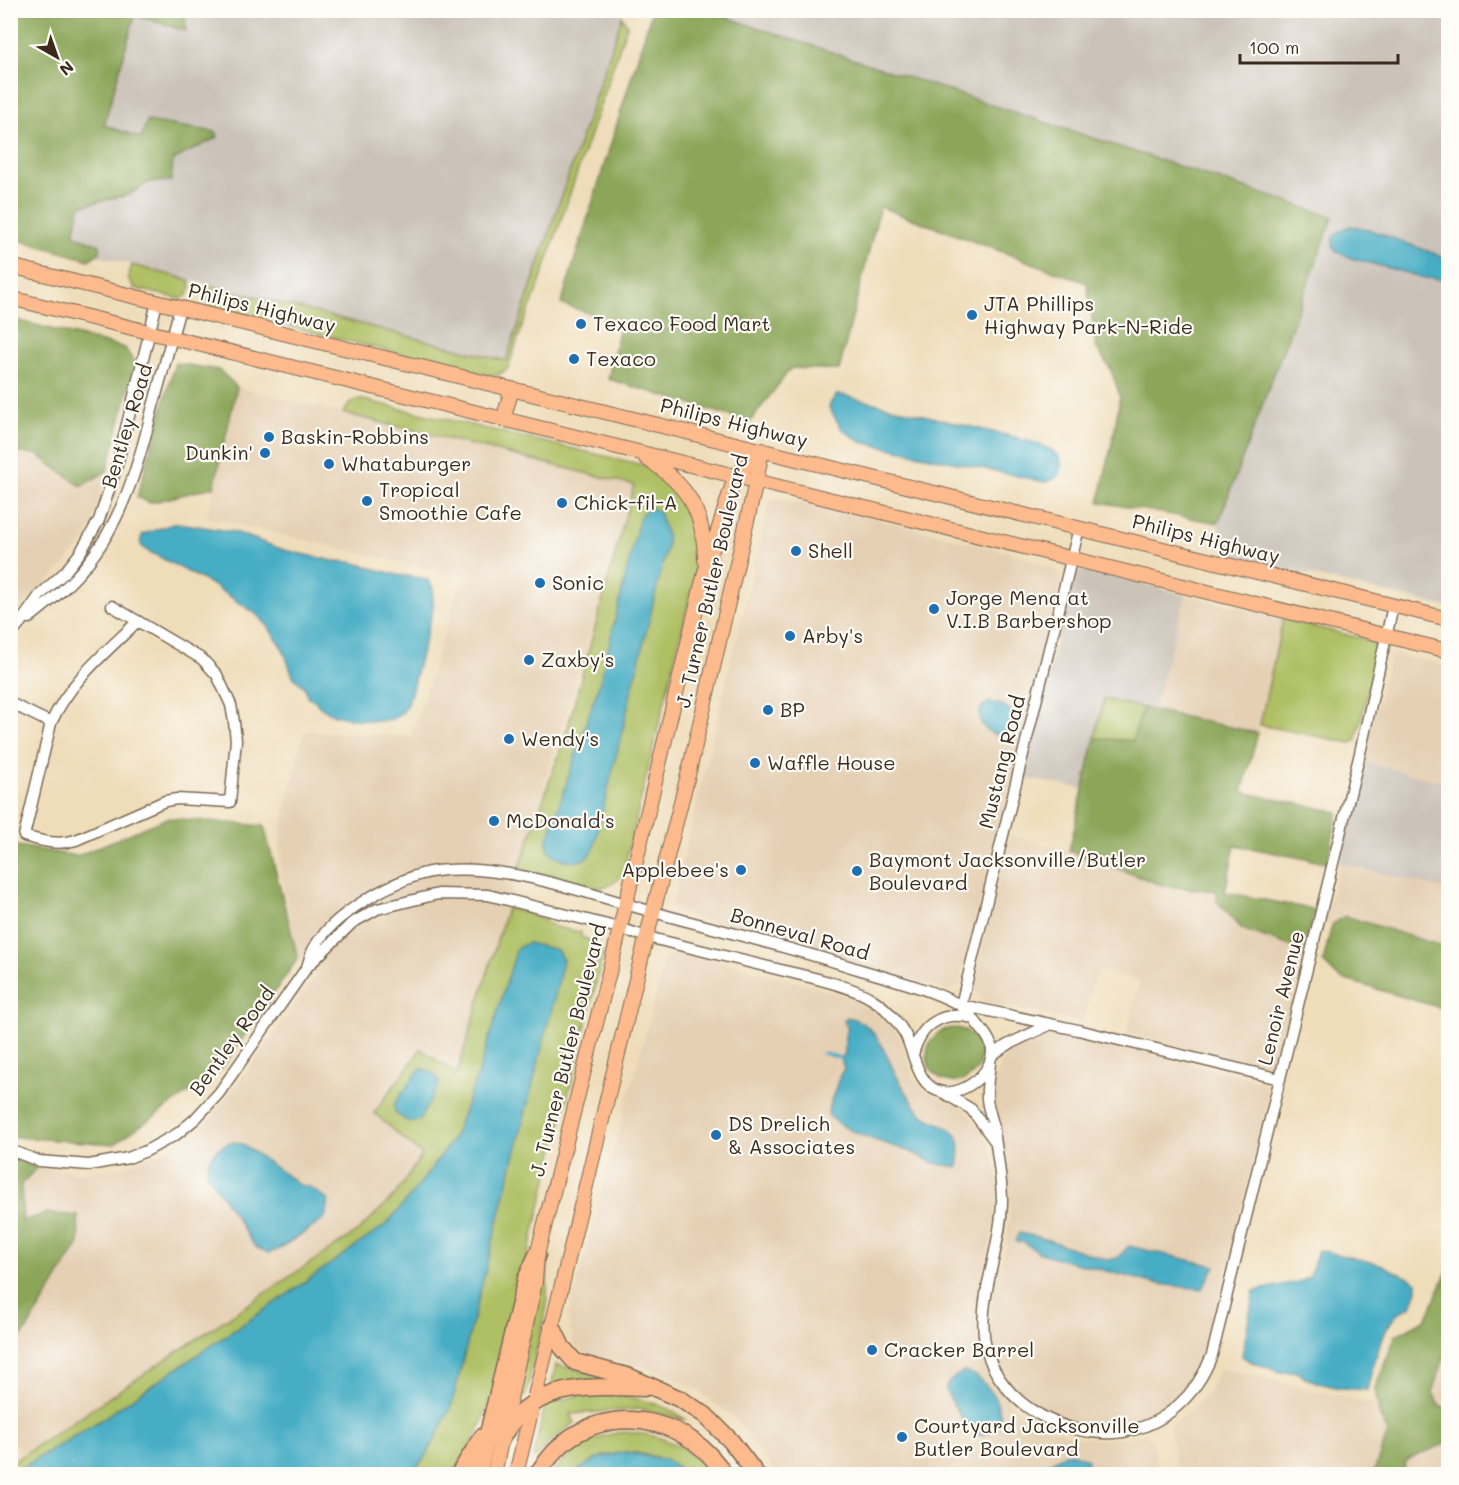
<svg xmlns="http://www.w3.org/2000/svg" width="1459" height="1485" font-family="Mali,sans-serif">
  <style>
    .built { fill: #e5d0b4 }
    .industrial { fill: #cbc2b8 }
    .green { fill: #afbf63; stroke: #757440; stroke-width: 1.5; fill-rule: evenodd }
    .forest { fill: #8ba659; stroke: #63683c; stroke-width: 1.5 }
    .water { fill: #46adc5; stroke: #406c72; stroke-width: 1.5 }
    .lines { fill: none; stroke-linecap: round; stroke-linejoin: round }
    .stream { stroke: #46adc5; stroke-width: 3 }
    .minor-casing { stroke: #7a6955; stroke-width: 13 }
    .major-casing { stroke: #7a6955; stroke-width: 16 }
    .highway-casing { stroke: #7a6955; stroke-width: 19 }
    .minor { stroke: #fff; stroke-width: 10 }
    .major { stroke: #fcba8d; stroke-width: 14 }
    .highway { stroke: #fcba8d; stroke-width: 16 }
    .poi-dot { fill: #1f6fb2; stroke: #fdfcf7; stroke-width: 2 }
    .labels { text-anchor: middle; stroke-width: 4.5; stroke-linejoin: round; paint-order: stroke }
    .poi-label { font-size: 20px; fill: #3b2a1e; stroke: #fdfcf7; text-anchor: start }
    .street-label { font-size: 20px; fill: #3b2a1e; stroke: #fdfcf7 }
  </style>
  <rect width="100%" height="100%" fill="#fdfcf7"/>
  <filter id="ink" filterUnits="userSpaceOnUse"><feTurbulence type="fractalNoise" baseFrequency=".0167" numOctaves="2"/><feDisplacementMap in="SourceGraphic" scale="12" xChannelSelector="R" yChannelSelector="G"/><feConvolveMatrix kernelMatrix="1 2 1 2 8 2 1 2 1" color-interpolation-filters="sRGB"/></filter>
  <filter id="wash" filterUnits="userSpaceOnUse"><feTurbulence type="fractalNoise" baseFrequency=".008" numOctaves="4" result="noise"/><feDisplacementMap in="SourceGraphic" scale="24" xChannelSelector="R" yChannelSelector="G"/><feGaussianBlur stdDeviation="1.35" result="paint"/><feColorMatrix in="noise" values="0 0 0 0 0 0 0 0 0 0 0 0 0 0 0 0 0 1.4 0 .05"/><feComposite in="paint" operator="in"/></filter>
  <g filter="url(#wash)">
    <rect width="100%" height="100%" fill="#efddba"/>
    <path class="built" d="M237,387L635,485L457,1075L374,1113L422,1155L395,1195L358,1231L22,1456L11,1436V1349L26,1331L47,1213L23,1221L21,1184L38,1167L77,1173L120,1168L167,1150L210,1120L272,1037L318,972L298,958L280,864V834L304,731L411,736L463,577L207,517Z
      M11,452L34,454L81,486L107,471L91,527L83,543L64,565L11,619Z
      M777,498L860,515L1020,555L1058,571L1062,577L959,985L949,991L690,916L680,912L672,905L770,500Z
      M1186,595L1283,617L1258,733L1153,711Z
      M1393,654L1448,666V778L1433,780L1362,761L1389,658Z
      M1010,835L1069,851L1164,886L1217,891L1242,929L1302,950L1293,1002L1278,1062L1272,1067L1265,1069L1126,1033L1140,981L1097,969L1082,1022L985,1002L973,984Z
      M1339,863L1448,890V948L1345,916L1332,925L1325,921Z
      M677,951L804,983L857,1000L877,1010L892,1025L902,1042L913,1078L928,1092L960,1106L970,1114L989,1145L997,1172V1207L987,1264L976,1307V1331L987,1369L1001,1392L1015,1407L1046,1426L1071,1436L1104,1440L1146,1434L1153,1441L1160,1474H777L735,1419L693,1386L656,1370L585,1353L573,1345L568,1316L663,969L664,959Z
      M1073,1035L1261,1081L1268,1087L1269,1095L1205,1361L1190,1386L1176,1402L1153,1416L1134,1423L1106,1427L1075,1423L1046,1413L1022,1396L1003,1370L994,1354L989,1324L992,1294L1007,1243L1010,1210L1006,1161L991,1098L995,1078L1003,1057L1016,1045L1043,1036Z
      M1448,1347V1474H1402L1407,1460Z
      M1220,1368L1378,1405L1380,1417L1388,1432L1373,1474H1177L1169,1427L1192,1410L1208,1391Z"/>
    <path class="industrial" d="M10,11H624L506,362L79,251Z
      M707,11H1448V607L1227,556L1218,523L1332,217Z
      M1085,569L1186,595L1153,711L1104,699L1084,789L1022,778L1074,574Z
      M1362,761L1433,780L1448,778V890L1339,863Z"/>
    <path class="green" d="M622,17L627,25L537,291L523,324L508,368L500,374L491,376L214,308C204,302 206,294 209,285L506,361Z
      M132,265L189,280C194,288 188,297 180,299L134,288L128,278Z
      M359,399L643,465L669,479L692,509L700,555L698,563L623,873C618,882 610,886 600,888L519,869L566,733L634,485L343,413L350,403ZM659,512L667,537V546L571,862L550,853L547,842Z
      M1283,619L1368,640L1375,645L1377,656L1356,740L1351,743L1260,725Z
      M1104,699L1143,708L1132,741L1095,738Z
      M507,908L532,915L555,927L581,932V937C590,939 600,946 603,955L495,1388L475,1439L452,1474H411L427,1454L451,1407L563,960L477,1077L453,1139L420,1184L387,1224L288,1294L96,1423L11,1474V1463L358,1231L395,1195L422,1155L374,1113L421,1049L457,1074Z
      M547,1259V1306L526,1395L518,1400L516,1399Z
      M556,1365L604,1376L605,1378L551,1387Z
      M600,1394C629,1396 663,1401 686,1420L641,1409L571,1414L575,1423L558,1435L535,1458L533,1457L545,1405L576,1396Z
      M625,1432C660,1434 688,1445 710,1474H686C663,1453 627,1447 598,1458C589,1462 582,1469 574,1473C568,1476 558,1474 551,1474C570,1451 594,1434 625,1432Z"/>
    <path class="forest" d="M10,11H185L186,31L135,15L104,125L141,138L147,121L216,132L218,137L173,160L171,181L150,182L128,195L80,206L74,235L100,245V252L89,260L11,238Z
      M652,11H707L1333,217L1218,523L1099,502L1114,434L1120,396L1111,370L1096,347L1087,283L880,207L839,370L791,368L750,422L608,379L621,323L561,304Z
      M12,319L125,348L135,364L107,471L81,486L36,454L11,452L10,320Z
      M175,363L219,370L237,387L214,487L150,503L137,497Z
      M1143,708L1258,733L1242,792L1338,812L1327,863L1235,845L1225,892L1316,910L1302,950L1242,929L1217,901V891L1165,886L1069,851L1095,738L1132,741Z
      M167,818L264,826L298,958L220,1071L114,1144L14,1137L10,1133L11,845L77,856Z
      M1345,916L1448,948V1010L1339,978L1323,962L1332,925Z
      M927 1055a27 27 0 1 1 54 0a27 27 0 1 1-54 0Z
      M11,1159L38,1167L21,1184L23,1221L47,1213L78,1216L79,1243L26,1331L11,1349Z
      M1448,1269V1347L1432,1392L1441,1407L1448,1409V1445L1444,1444L1407,1460L1402,1474H1373L1388,1432L1380,1417L1375,1388L1396,1335L1426,1319Z"/>
    <path class="water" d="M1351,226L1373,231L1441,256L1448,261V276L1443,279L1425,278L1351,258L1335,251C1328,237 1338,230 1351,226Z
      M837,395H842C887,406 932,417 976,428C999,434 1031,439 1051,450C1058,454 1063,461 1061,469C1059,478 1053,480 1045,482L861,442L842,429L829,408L831,402Z
      M651,508L659,512L667,537V546L593,851C581,867 565,862 550,853L547,842L601,678L639,520L642,513Z
      M173,524H185L235,532L284,550L334,561L351,562L397,575L422,578L429,581L433,588V609L409,700C406,707 404,712 398,716C383,726 333,719 319,706C317,704 316,701 313,699L308,698L305,688L293,676L283,649L267,625L255,613L211,584L144,549C139,543 140,541 143,534Z
      M990,702L1004,706L1012,711C1014,716 1013,720 1011,725C1002,753 960,715 990,702Z
      M528,943L557,950L563,960L556,992L451,1407L427,1454L411,1474H12L96,1423L288,1294L387,1224L420,1184L453,1139L477,1077L517,948Z
      M847,1017C881,1023 886,1062 903,1087C909,1095 914,1107 922,1114C931,1123 949,1124 957,1136C962,1145 959,1159 958,1168C949,1165 939,1165 931,1162C926,1160 922,1157 918,1155C887,1142 853,1138 828,1115C828,1103 833,1098 836,1087C839,1079 839,1075 844,1069L841,1058L845,1054V1035L848,1028L844,1021Z
      M424,1069L434,1074L439,1081L438,1086L420,1119C411,1127 403,1118 395,1113L394,1105L419,1070Z
      M233,1142L242,1144L302,1186H308L328,1200L326,1215L322,1221L277,1250L268,1253L255,1247L207,1173C206,1157 218,1145 233,1142Z
      M1019,1233L1039,1237L1108,1260L1117,1258L1129,1246L1215,1266L1202,1289L1157,1284L1063,1260L1038,1252L1022,1241L1018,1243L1015,1241Z
      M1318,1250L1380,1264L1417,1282V1290L1411,1306C1406,1309 1399,1312 1395,1317C1381,1331 1372,1371 1367,1390L1340,1388L1323,1384L1305,1378L1298,1372H1281L1252,1362L1242,1356L1254,1291L1302,1281L1310,1276Z
      M964,1371C981,1374 998,1397 1000,1414C1001,1418 998,1423 997,1428C992,1431 985,1436 979,1435C968,1435 951,1399 945,1389C949,1380 956,1376 964,1371Z
      M625,1452L667,1460L686,1474H572L598,1458Z
      M1069,1452L1087,1459L1086,1474H1038L1049,1463Z"/>
    <g class="lines">
      <path class="stream" d="M823,1053L841,1058"/>
    </g>
  </g>
  <g filter="url(#ink)">
    <g class="lines">
      <g class="minor-casing">
        <path id="minor" d="M1079,528L961,1005L1078,1030L1280,1079
          M112,606L202,659L217,675L231,705L234,722L236,740L230,802L177,799L165,801L76,840C57,846 42,841 24,836L51,723C70,681 105,653 138,621
          M29,618C50,602 70,585 86,565C122,522 139,463 152,410C161,376 171,342 180,308
          M10,637L40,595L65,572L80,553L99,520L116,469L157,302
          M10,703L51,723
          M913,1055C920,1025 942,1010 972,1018
          M992,1055L1009,1044L1049,1025
          M990,1063C989,1075 986,1087 987,1099C988,1110 993,1120 994,1130C997,1154 1002,1178 1002,1202C1001,1262 962,1324 1000,1379C1011,1395 1023,1406 1040,1415C1065,1429 1095,1436 1123,1432C1166,1425 1197,1394 1212,1355L1360,753L1393,606
          M942,1092L971,1109L994,1140
          M10,1150L39,1161L89,1165L128,1158L146,1151L177,1134L195,1119L219,1093L307,967L352,923L377,909L438,894L488,895L619,928L647,937C695,949 744,961 793,973C814,978 854,987 872,999C886,1007 897,1021 905,1034C914,1051 917,1088 942,1092C965,1096 998,1069 991,1045C989,1037 983,1031 978,1025C973,1018 966,1008 958,1004C927,988 894,980 861,970C793,948 723,931 653,912C588,894 504,862 436,871C398,876 330,915 313,950C310,955 309,962 307,967"/>
      </g>
      <g class="major-casing">
        <path id="major" d="M10,266L1448,619
          M10,298L1448,651
          M503,420L512,389
          M646,458C688,485 704,511 705,560
          M494,1474L535,1282L537,1255L615,949L705,572L735,477L762,450
          M516,1474L642,955L689,771L756,482L762,450"/>
      </g>
      <g class="highway-casing">
        <path id="highway" d="M552,1326L562,1347L575,1362L630,1377L680,1399L705,1415L731,1441L756,1474
          M500,1441C529,1382 587,1386 644,1388
          M459,1474L482,1437
          M478,1474L526,1279L537,1255
          M537,1474C546,1461 557,1447 571,1437C623,1403 693,1423 724,1474"/>
      </g>
      <use href="#minor" class="minor"/>
      <use href="#major" class="major"/>
      <use href="#highway" class="highway"/>
    </g>
  </g>
  <g class="poi-dot">
    <circle cx="972" cy="315" r="6"/>
    <circle cx="581" cy="324" r="6"/>
    <circle cx="574" cy="359" r="6"/>
    <circle cx="269" cy="437" r="6"/>
    <circle cx="265" cy="453" r="6"/>
    <circle cx="329" cy="464" r="6"/>
    <circle cx="367" cy="501" r="6"/>
    <circle cx="562" cy="503" r="6"/>
    <circle cx="796" cy="551" r="6"/>
    <circle cx="540" cy="583" r="6"/>
    <circle cx="934" cy="609" r="6"/>
    <circle cx="790" cy="636" r="6"/>
    <circle cx="529" cy="660" r="6"/>
    <circle cx="768" cy="710" r="6"/>
    <circle cx="509" cy="739" r="6"/>
    <circle cx="755" cy="763" r="6"/>
    <circle cx="494" cy="821" r="6"/>
    <circle cx="741" cy="870" r="6"/>
    <circle cx="857" cy="871" r="6"/>
    <circle cx="716" cy="1135" r="6"/>
    <circle cx="872" cy="1350" r="6"/>
    <circle cx="902" cy="1437" r="6"/>
  </g>
  <g class="labels">
    <g class="poi-label">
      <text x="984" y="311">JTA Phillips<tspan x="984" dy="23">Highway Park-N-Ride</tspan></text>
      <text x="593" y="331">Texaco Food Mart</text>
      <text x="586" y="366">Texaco</text>
      <text x="281" y="444">Baskin-Robbins</text>
      <text x="253" y="460" text-anchor="end">Dunkin'</text>
      <text x="341" y="471">Whataburger</text>
      <text x="379" y="497">Tropical<tspan x="379" dy="23">Smoothie Cafe</tspan></text>
      <text x="574" y="510">Chick-fil-A</text>
      <text x="808" y="558">Shell</text>
      <text x="552" y="590">Sonic</text>
      <text x="946" y="605">Jorge Mena at<tspan x="946" dy="23">V.I.B Barbershop</tspan></text>
      <text x="802" y="643">Arby's</text>
      <text x="541" y="667">Zaxby's</text>
      <text x="780" y="717">BP</text>
      <text x="521" y="746">Wendy's</text>
      <text x="767" y="770">Waffle House</text>
      <text x="506" y="828">McDonald's</text>
      <text x="869" y="867">Baymont Jacksonville/Butler<tspan x="869" dy="23">Boulevard</tspan></text>
      <text x="729" y="877" text-anchor="end">Applebee's</text>
      <text x="728" y="1131">DS Drelich<tspan x="728" dy="23">&amp; Associates</tspan></text>
      <text x="884" y="1357">Cracker Barrel</text>
      <text x="914" y="1433">Courtyard Jacksonville<tspan x="914" dy="23">Butler Boulevard</tspan></text>
    </g>
    <g class="street-label">
      <text transform="translate(262 308) rotate(14)" y="7">Philips Highway</text>
      <text transform="translate(734 423) rotate(14)" y="7">Philips Highway</text>
      <text transform="translate(127 426) rotate(-73)" y="7">Bentley Road</text>
      <text transform="translate(1206 539) rotate(14)" y="7">Philips Highway</text>
      <text transform="translate(712 581) rotate(-77)" y="7">J. Turner Butler Boulevard</text>
      <text transform="translate(1002 762) rotate(-76)" y="7">Mustang Road</text>
      <text transform="translate(800 934) rotate(16)" y="7">Bonneval Road</text>
      <text transform="translate(1281 998) rotate(-76)" y="7">Lenoir Avenue</text>
      <text transform="translate(232 1041) rotate(-54)" y="7">Bentley Road</text>
      <text transform="translate(568 1050) rotate(-76)" y="7">J. Turner Butler Boulevard</text>
    </g>
  </g>
  <rect width="1459" height="1485" fill="none" stroke="#fdfcf7" stroke-width="36"/>
  <g transform="translate(57 57) rotate(140)" stroke="#fdfcf7" stroke-width="4.5" paint-order="stroke">
  <path d="M0-4.5L10 22L0 15L-10 22Z" fill="#3b2a1e"/>
  <text y="-9" font-size="16" font-weight="bold" text-anchor="middle" fill="#3b2a1e">N</text>
  </g>
  <path d="M1240 54v9h158v-9" fill="none" stroke="#3b2a1e" stroke-width="3"/>
  <text x="1249" y="54" font-size="18" fill="#3b2a1e" stroke="#fdfcf7" stroke-width="4.5" paint-order="stroke">100 m</text>
</svg>
